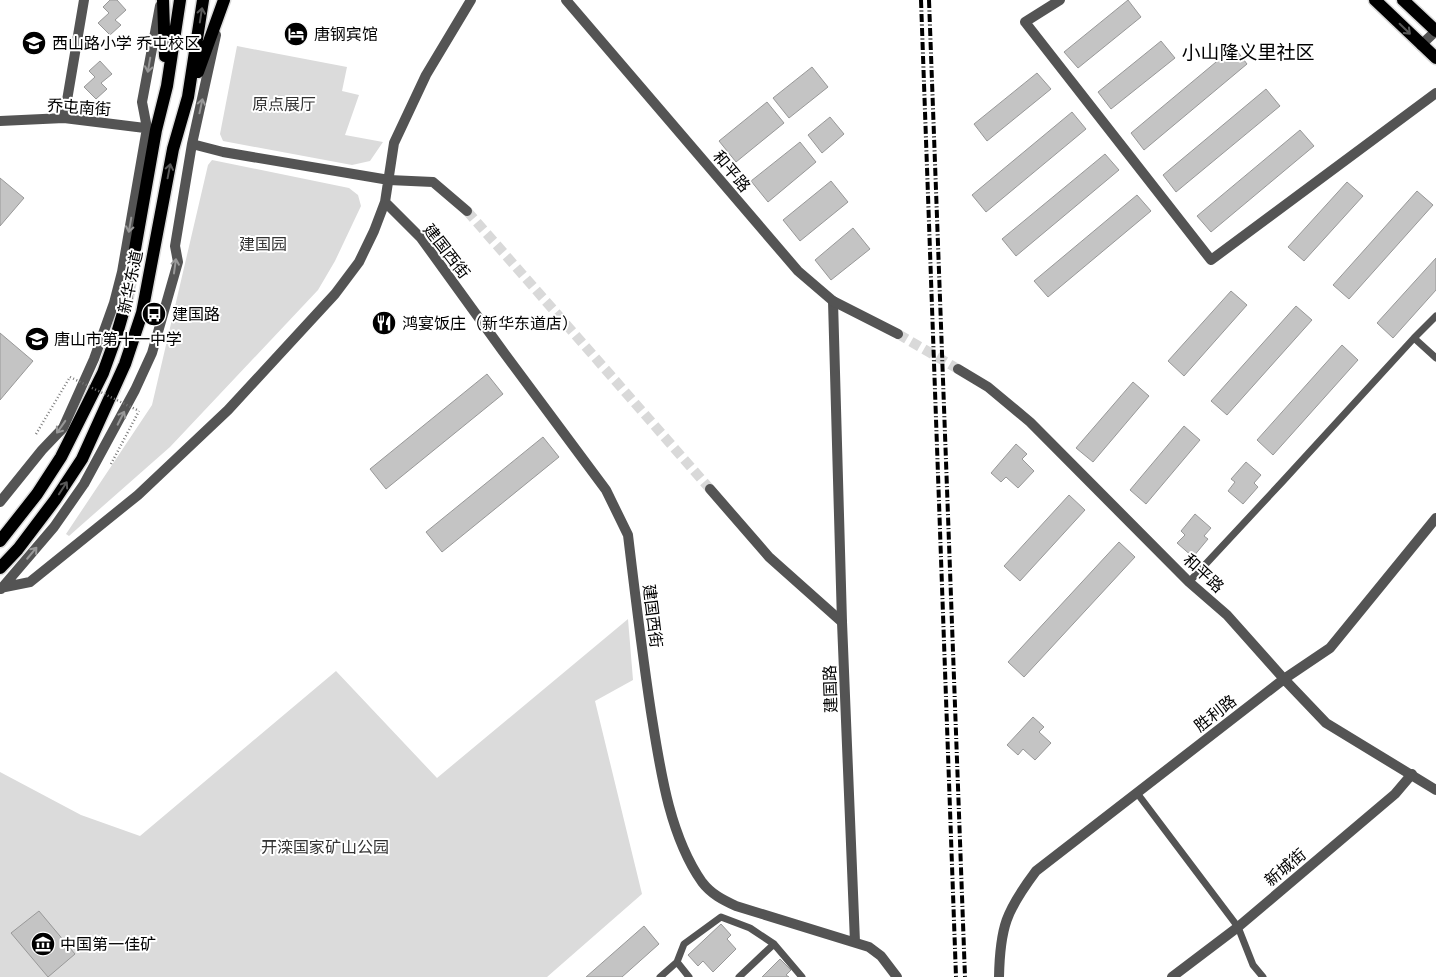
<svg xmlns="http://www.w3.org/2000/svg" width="1436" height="977" font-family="'Fira Sans','Noto Sans SC',sans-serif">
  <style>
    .green { fill: #dbdbdb }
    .building { fill: #c4c4c4; stroke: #989898 }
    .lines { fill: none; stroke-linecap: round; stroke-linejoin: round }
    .pedestrian-tunnel { stroke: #d9d9d9; stroke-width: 10; stroke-dasharray: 10 5; stroke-linecap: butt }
    .tertiary-tunnel { stroke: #d9d9d9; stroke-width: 10; stroke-dasharray: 10 5; stroke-linecap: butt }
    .primary-casing { stroke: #dbdbdb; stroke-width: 15 }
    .path { stroke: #767676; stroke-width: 2.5; stroke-dasharray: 1 2.5; stroke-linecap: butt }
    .service { stroke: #545454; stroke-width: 7 }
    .pedestrian { stroke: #545454; stroke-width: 10 }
    .minor { stroke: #545454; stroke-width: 10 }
    .tertiary { stroke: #545454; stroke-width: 10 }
    .primary { stroke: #000; stroke-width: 12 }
    .rail { stroke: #000; stroke-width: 4; stroke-dasharray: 8 2.5 1 2.5; stroke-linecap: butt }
    .path-bridge { stroke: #767676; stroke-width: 2.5; stroke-dasharray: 1 2.5; stroke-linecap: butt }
    .oneway { stroke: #595959 }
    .oneway2 { stroke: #989898 }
    .labels { text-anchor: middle; stroke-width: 4; stroke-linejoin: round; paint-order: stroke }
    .poi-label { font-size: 16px; fill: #000; stroke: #fff; text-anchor: start }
    .park-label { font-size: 16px; fill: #323232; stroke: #fff }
    .street-label { font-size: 16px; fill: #000; stroke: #fff }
    .quarter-label { font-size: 19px; fill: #000; stroke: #fff }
  </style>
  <rect width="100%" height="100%" fill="#fff"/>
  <path class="green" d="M237,46L347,67L342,91L359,95L345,135L383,142L370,161L352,165L223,141L220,134Z
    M212,160L349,188L358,195L361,206L335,261L318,290L170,447L69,536L66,534L152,405L208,165Z
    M628,619L633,680L595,701L642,894L547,977H0V772L81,815L140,836L336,671L437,778Z"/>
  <path class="building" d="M110,0H117L126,10L115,20L121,25L110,35L98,23L109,13L103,7Z
    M1128,0L1141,17L1078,68L1064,52Z
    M1161,41L1175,58L1111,109L1098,92Z
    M1234,47L1247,64L1144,150L1131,133Z
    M100,61L112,74L101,83L107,89L96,99L84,87L95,77L89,71Z
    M812,67L828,87L789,118L773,98Z
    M1037,73L1051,89L987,141L974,124Z
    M1266,89L1280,106L1176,192L1163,175Z
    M767,102L784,123L736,162L719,141Z
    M1072,112L1086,129L986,212L972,195Z
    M830,117L844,134L822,153L808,135Z
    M1300,130L1314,146L1211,232L1197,216Z
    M800,142L816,162L768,202L751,181Z
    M1105,154L1119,170L1016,256L1002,239Z
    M0,178L24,198L0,226Z
    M831,181L848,202L800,241L783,220Z
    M1347,182L1363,196L1304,261L1288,247Z
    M1417,191L1433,205L1349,299L1333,285Z
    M1137,195L1151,211L1048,297L1034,281Z
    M853,228L870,249L831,280L815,260Z
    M1436,258V290L1393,338L1377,323Z
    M1231,291L1247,305L1184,376L1168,361Z
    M1296,306L1312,320L1227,415L1211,401Z
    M0,333L33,361L0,400Z
    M1342,345L1358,360L1273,455L1257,440Z
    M487,374L503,394L386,489L370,469Z
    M1133,382L1149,396L1093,462L1076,448Z
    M1184,426L1200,440L1146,504L1130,490Z
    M543,437L559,457L442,552L426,532Z
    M1016,444L1027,454L1022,459L1034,471L1018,488L1006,477L1001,482L991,473Z
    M1246,462L1261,475L1254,483L1258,487L1243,504L1228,491L1235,482L1231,479Z
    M1069,495L1085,510L1020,581L1004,566Z
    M1195,514L1211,528L1204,536L1208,539L1193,557L1177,543L1185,535L1181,531Z
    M1119,542L1135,557L1024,677L1008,662Z
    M1033,717L1044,727L1039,732L1051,743L1035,760L1023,749L1018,755L1007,745Z
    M39,911L75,954L48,977L11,933Z
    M721,924L731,935L727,939L736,949L713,972L703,961L698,966L688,955Z
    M644,926L659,944L622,977H586Z
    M780,959L791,970L786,975L789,977H762Z"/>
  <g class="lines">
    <path class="pedestrian-tunnel" d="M467,211L710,489"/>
    <path class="tertiary-tunnel" d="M898,334L958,369"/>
    <g class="primary-casing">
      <path id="primary" d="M163,0L165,56
        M1375,0L1436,58
        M1403,0L1436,31
        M198,72L224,0
        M0,541L37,494L61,457L103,373L116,337L125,306L156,130L167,86L180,0
        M0,568L18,549L55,500L82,459L125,364L142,313L173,149L188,97L203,0"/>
    </g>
    <path class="path" d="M36,434L70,377
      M111,464L139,411"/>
    <path class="service" d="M1414,338L1436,358
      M1189,582L1283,481L1414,338L1436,316
      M1137,793L1238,927L1253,965L1263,977
      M677,962L689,977
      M660,977L677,962L684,944L721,917L750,928L774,944L802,977
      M739,977L774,944"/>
    <path class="pedestrian" d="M389,180L433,182L467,211
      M710,489L769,557L842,622"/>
    <path class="minor" d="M1060,0L1025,22L1211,260L1436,93
      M1421,45L1436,31
      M64,118L84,0
      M0,121L64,118L153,129
      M192,144L223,152L389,180
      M385,202L421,238L502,350L606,490L628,535C635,594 642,653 651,712C660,768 669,835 702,882C711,894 723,900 736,906L869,947L881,956L897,977
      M833,301L842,622L855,942
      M0,502L42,450L63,428L94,359L114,303L122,272L147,128L142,102L160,6
      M0,588L30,582L138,495L228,410L335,294L359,262L374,231L385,202L394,143L426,75L471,0
      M1,589L54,527L84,484L135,390L152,353L178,262L175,246L192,144L216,35
      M1172,977L1238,927L1395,794L1412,774"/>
    <path class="tertiary" d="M566,0L798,271L833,301L898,334
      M958,369L988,387L1030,422L1189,582L1227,615L1284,679L1326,723L1436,790
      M999,977C1000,927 1006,911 1036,871L1284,679L1330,648L1436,518"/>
    <use href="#primary" class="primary"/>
    <path class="rail" d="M921,0L956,977
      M929,0L965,977"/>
    <path class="path-bridge" d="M70,377L139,411"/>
  </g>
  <defs><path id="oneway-shaft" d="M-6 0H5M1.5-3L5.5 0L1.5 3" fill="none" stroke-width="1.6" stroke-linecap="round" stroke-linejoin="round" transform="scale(1.25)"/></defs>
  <g class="oneway">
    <use href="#oneway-shaft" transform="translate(201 15) rotate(-81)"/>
    <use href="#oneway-shaft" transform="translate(1405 29) rotate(44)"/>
    <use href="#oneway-shaft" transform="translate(169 171) rotate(-79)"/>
    <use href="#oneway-shaft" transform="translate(63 488) rotate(-57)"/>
  </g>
  <g class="oneway2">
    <use href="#oneway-shaft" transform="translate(149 65) rotate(100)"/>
    <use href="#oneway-shaft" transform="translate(201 106) rotate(-78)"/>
    <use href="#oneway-shaft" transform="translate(130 225) rotate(100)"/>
    <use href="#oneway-shaft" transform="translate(175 266) rotate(-82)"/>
    <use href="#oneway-shaft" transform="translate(121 418) rotate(-63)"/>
    <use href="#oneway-shaft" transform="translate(61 427) rotate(125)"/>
    <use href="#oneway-shaft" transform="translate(32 553) rotate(-50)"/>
  </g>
  <defs>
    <g id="hotel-disc" transform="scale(1.25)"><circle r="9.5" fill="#000" stroke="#fff"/><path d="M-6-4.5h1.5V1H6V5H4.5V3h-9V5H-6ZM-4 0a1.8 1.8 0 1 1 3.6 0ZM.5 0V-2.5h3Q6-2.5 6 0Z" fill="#fff"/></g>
    <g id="school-disc" transform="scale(1.25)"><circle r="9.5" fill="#000" stroke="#fff"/><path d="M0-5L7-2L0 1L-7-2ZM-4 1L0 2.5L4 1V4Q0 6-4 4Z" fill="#fff"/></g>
    <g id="bus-disc" transform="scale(1.25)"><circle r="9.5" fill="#000" stroke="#fff"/><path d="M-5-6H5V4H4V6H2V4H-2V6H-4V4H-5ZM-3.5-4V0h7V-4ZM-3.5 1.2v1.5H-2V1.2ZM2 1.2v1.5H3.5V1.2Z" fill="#fff"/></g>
    <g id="restaurant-disc" transform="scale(1.25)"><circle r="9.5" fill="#000" stroke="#fff"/><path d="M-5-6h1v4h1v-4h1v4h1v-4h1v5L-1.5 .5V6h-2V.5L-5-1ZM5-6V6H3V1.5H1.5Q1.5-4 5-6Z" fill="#fff"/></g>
    <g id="museum-disc" transform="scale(1.25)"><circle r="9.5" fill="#000" stroke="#fff"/><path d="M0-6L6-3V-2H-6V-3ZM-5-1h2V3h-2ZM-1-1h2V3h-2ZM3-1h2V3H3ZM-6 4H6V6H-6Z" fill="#fff"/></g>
  </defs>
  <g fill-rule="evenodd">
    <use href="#hotel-disc" x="296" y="34"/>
    <use href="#school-disc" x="34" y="43"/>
    <use href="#bus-disc" x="154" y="314"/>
    <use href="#restaurant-disc" x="384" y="323"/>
    <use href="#school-disc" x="37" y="339"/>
    <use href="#museum-disc" x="43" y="944"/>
  </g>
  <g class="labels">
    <g class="poi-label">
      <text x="314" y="40">唐钢宾馆</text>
      <text x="52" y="49">西山路小学 乔屯校区</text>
      <text x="172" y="320">建国路</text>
      <text x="402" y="329">鸿宴饭庄（新华东道店）</text>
      <text x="54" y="345">唐山市第十一中学</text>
      <text x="60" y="950">中国第一佳矿</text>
    </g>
    <g class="park-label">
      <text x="284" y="110">原点展厅</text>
      <text x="263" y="250">建国园</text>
      <text x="325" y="853">开滦国家矿山公园</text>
    </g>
    <g class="street-label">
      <text transform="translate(79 107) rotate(4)" y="6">乔屯南街</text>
      <text transform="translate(732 171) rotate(50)" y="6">和平路</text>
      <text transform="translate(447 251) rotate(52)" y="6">建国西街</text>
      <text transform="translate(130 282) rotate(-78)" y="6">新华东道</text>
      <text transform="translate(1204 573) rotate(43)" y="6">和平路</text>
      <text transform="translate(653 616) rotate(83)" y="6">建国西街</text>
      <text transform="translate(830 689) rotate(-92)" y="6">建国路</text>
      <text transform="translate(1215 713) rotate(-38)" y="6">胜利路</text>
      <text transform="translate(1285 867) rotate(-40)" y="6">新城街</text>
    </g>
    <g class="quarter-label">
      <text x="1248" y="59">小山隆义里社区</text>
    </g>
  </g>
</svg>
